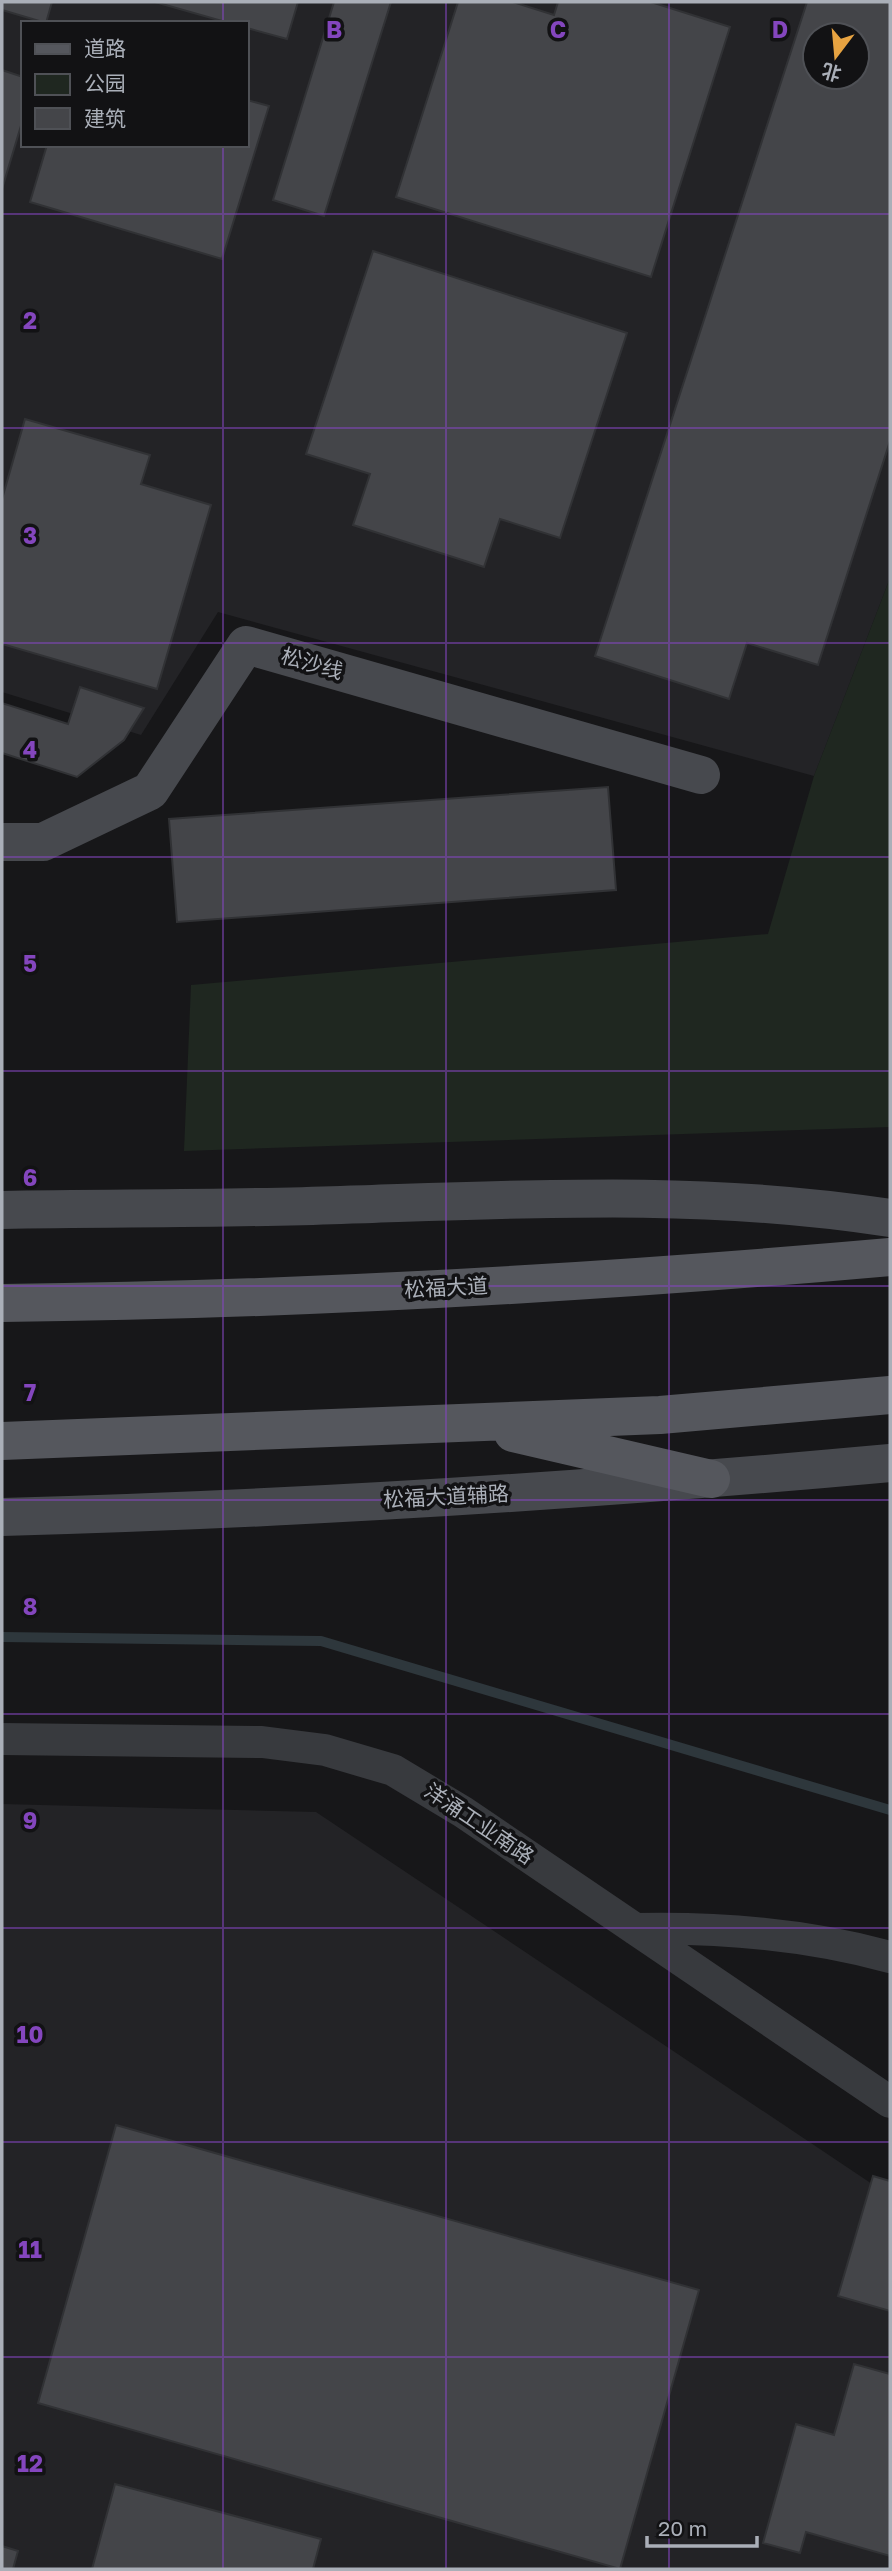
<svg xmlns="http://www.w3.org/2000/svg" width="892" height="2571" font-family="'Golos Text','Noto Sans SC',sans-serif">
  <style>
    .built { fill: #232326; fill-rule: evenodd }
    .green { fill: #1f2720 }
    .lines { fill: none; stroke-linecap: round; stroke-linejoin: round }
    .stream { stroke: #2e373c; stroke-width: 10 }
    .building { fill: #444549; stroke: #313235; stroke-width: 2; fill-rule: evenodd }
    .street { stroke: #383a3e; stroke-width: 32 }
    .secondary { stroke: #47494e; stroke-width: 38 }
    .primary { stroke: #55575d; stroke-width: 38 }
    .grid { fill: none; stroke: #8446be; stroke-width: 2; stroke-opacity: 0.55 }
    .labels { text-anchor: middle; stroke-width: 7; stroke-linejoin: round; paint-order: stroke }
    .street-label { font-size: 21px; fill: #aaafb8; stroke: #121214 }
    .grid-label { font-size: 23px; text-anchor: middle; font-weight: bold; fill: #8446be; stroke: #121214; stroke-width: 7; stroke-linejoin: round; paint-order: stroke }
  </style>
  <rect width="100%" height="100%" fill="#171719"/>
  <path class="built" d="M2,2H890V578L814,776L218,612L141,735L2,692ZM23,23H247V145H23ZM815,35H857V77H815Z
    M2,1804L316,1812L890,2196V2569H2Z"/>
  <path class="green" d="M890,578V1127L184,1151L191,985L768,934L814,776Z"/>
  <g class="lines">
    <path class="stream" d="M2,1637L321,1641L890,1810"/>
  </g>
  <path class="building" d="M2,2H52L46,23L2,10Z
    M155,2H298L287,39L247,28V23H229Z
    M334,2H391L324,216L273,200Z
    M458,2H513L554,15L558,2H651L730,27L651,277L396,197Z
    M807,2H890V441L818,665L747,643L729,699L595,656ZM815,35H857V77H815Z
    M2,70L23,77V119L2,189Z
    M247,100L269,106L222,259L30,202L47,145H247Z
    M373,251L627,333L560,538L500,519L484,567L353,525L370,474L306,454Z
    M25,419L150,455L141,484L211,505L157,689L2,644V499Z
    M80,687L144,708L124,740L77,777L2,753V703L68,724Z
    M608,787L616,890L177,922L169,819Z
    M116,2125L699,2290L620,2569L38,2403Z
    M873,2176L890,2181V2311L838,2296Z
    M854,2364L890,2374V2556L806,2532L800,2553L763,2543L796,2424L834,2435Z
    M115,2484L321,2539L313,2569H92Z
    M2,2546L18,2551L13,2569H2Z"/>
  <g class="lines">
    <path class="street" d="M2,1739L262,1742L325,1750L393,1770L463,1812L890,2102
      M635,1929C722,1927 806,1934 890,1957"/>
    <path class="secondary" d="M2,842H43L150,791L246,645L701,775
      M2,1210C115,1208 228,1209 341,1205C529,1199 703,1189 890,1218
      M2,1517C299,1509 595,1490 890,1463"/>
    <path class="primary" d="M2,1303C298,1300 595,1283 890,1257
      M513,1433L711,1479
      M2,1441L660,1415L890,1395"/>
  </g>
  <path class="grid" d="M223,2V23M446,2V2569M669,2V2569M223,145V2569M2,214H890M2,428H890M2,643H890M2,857H890M2,1071H890M2,1286H890M2,1500H890M2,1714H890M2,1928H890M2,2142H890M2,2357H890"/>
  <g class="labels">
    <g class="street-label">
      <text transform="translate(312 664) rotate(16)" y="7">松沙线</text>
      <text transform="translate(446 1288) rotate(-3)" y="7">松福大道</text>
      <text transform="translate(446 1497) rotate(-3)" y="7">松福大道辅路</text>
      <text transform="translate(479 1824) rotate(34)" y="7">洋涌工业南路</text>
    </g>
  </g>
  <g class="grid-label">
    <text x="334" y="38">B</text>
    <text x="558" y="38">C</text>
    <text x="780" y="38">D</text>
    <text x="30" y="329">2</text>
    <text x="30" y="544">3</text>
    <text x="30" y="758">4</text>
    <text x="30" y="972">5</text>
    <text x="30" y="1186">6</text>
    <text x="30" y="1401">7</text>
    <text x="30" y="1615">8</text>
    <text x="30" y="1829">9</text>
    <text x="30" y="2043">10</text>
    <text x="30" y="2258">11</text>
    <text x="30" y="2472">12</text>
  </g>
  <rect width="892" height="2571" fill="none" stroke="#aaafb8" stroke-width="7"/>
  <rect x="21" y="21" width="228" height="126" fill="#121214" stroke="#4f5156" stroke-width="2"/>
  <rect x="35" y="44" width="35" height="10" fill="#55575d" stroke="#4f5156" stroke-width="2"/>
  <text x="84" y="56" font-size="21" fill="#aaafb8">道路</text>
  <rect x="35" y="74" width="35" height="21" fill="#1f2720" stroke="#4f5156" stroke-width="2"/>
  <text x="84" y="91" font-size="21" fill="#aaafb8">公园</text>
  <rect x="35" y="108" width="35" height="21" fill="#444549" stroke="#4f5156" stroke-width="2"/>
  <text x="84" y="126" font-size="21" fill="#aaafb8">建筑</text>
  <g transform="translate(836 56) rotate(196)"><circle r="33" fill="#121214" stroke="#4f5156" stroke-width="2"/>
  <path d="M0-5L12 26L0 18L-12 26Z" fill="#e7a341"/>
  <text y="-10" font-size="19" font-weight="bold" text-anchor="middle" fill="#aaafb8">北</text>
  </g>
  <path d="M647 2536v10h110v-10" fill="none" stroke="#aaafb8" stroke-width="3.5"/>
  <text x="658" y="2536" font-size="21" fill="#aaafb8" stroke="#121214" stroke-width="5" paint-order="stroke">20 m</text>
</svg>
